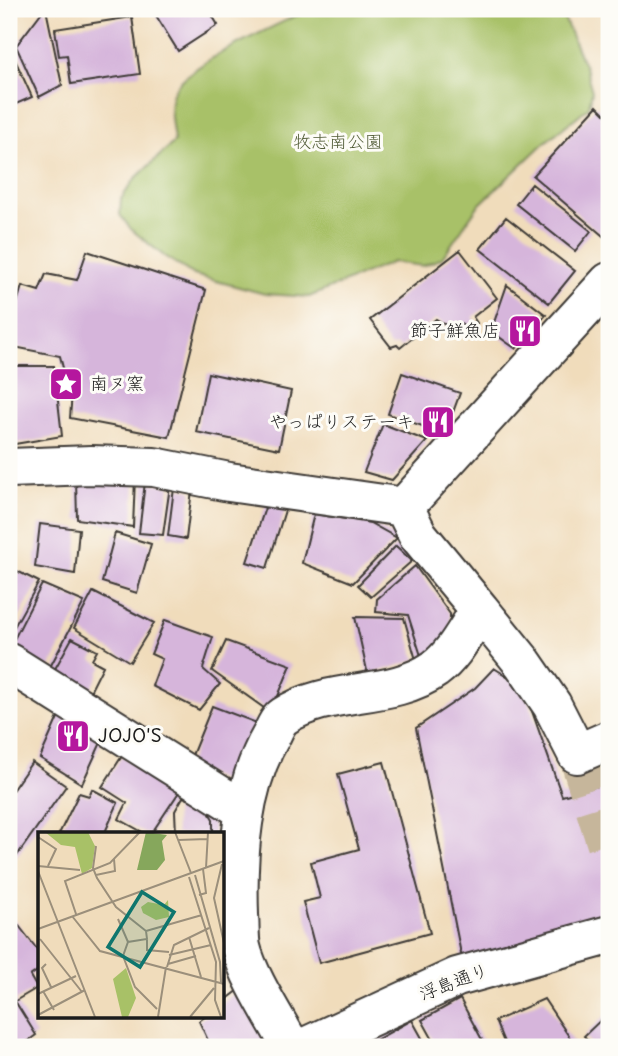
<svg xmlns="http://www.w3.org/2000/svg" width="618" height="1056" font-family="'Playpen Sans','Klee One',sans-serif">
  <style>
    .green { fill: #a8c167; stroke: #626e42; stroke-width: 2 }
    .building { fill: #d6b5db }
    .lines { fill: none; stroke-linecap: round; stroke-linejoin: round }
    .minor-tunnel { stroke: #c6b69b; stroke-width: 38; stroke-dasharray: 38 19; stroke-linecap: butt }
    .minor-casing { stroke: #3c3934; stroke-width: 42 }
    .minor { stroke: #fff; stroke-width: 38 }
    .labels { text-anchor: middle; stroke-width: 6; stroke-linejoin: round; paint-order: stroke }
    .park-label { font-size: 18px; fill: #545e3a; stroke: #fdfcf7 }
    .poi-label { font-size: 18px; fill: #1c1c1c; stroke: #fdfcf7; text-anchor: end }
    .street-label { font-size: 18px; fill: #1c1c1c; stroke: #fdfcf7 }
    .inset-road { fill: none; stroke: #9b8f7b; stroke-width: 2 }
    .view { fill: #0f766e; fill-opacity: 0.15; stroke: #0f766e; stroke-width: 3.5 }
    .inset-edge { fill: none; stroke: #1c1c1c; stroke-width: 3.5 }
  </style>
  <rect width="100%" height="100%" fill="#fdfcf7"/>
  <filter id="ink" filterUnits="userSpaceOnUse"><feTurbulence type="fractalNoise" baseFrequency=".0143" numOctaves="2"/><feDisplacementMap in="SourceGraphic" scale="14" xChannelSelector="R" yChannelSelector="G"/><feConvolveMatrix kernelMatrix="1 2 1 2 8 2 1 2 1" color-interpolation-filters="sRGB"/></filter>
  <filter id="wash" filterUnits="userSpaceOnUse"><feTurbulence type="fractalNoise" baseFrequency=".00686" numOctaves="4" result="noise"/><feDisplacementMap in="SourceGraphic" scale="28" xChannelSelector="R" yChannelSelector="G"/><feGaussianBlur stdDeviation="1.57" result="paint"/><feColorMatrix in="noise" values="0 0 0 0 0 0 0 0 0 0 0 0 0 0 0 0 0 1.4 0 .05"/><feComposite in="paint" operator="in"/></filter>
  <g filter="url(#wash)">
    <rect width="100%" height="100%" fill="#f0dcbb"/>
    <path class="green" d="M310,9H560L585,67L592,91L589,107L544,143L478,206L442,258L423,266L393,262L309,297L265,294L194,275L164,256L132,230L120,215L121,199L135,179L174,142C173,127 166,103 175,89C190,62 280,24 310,9Z"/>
    <g id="blocks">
      <path class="building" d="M44,9H46L62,85L39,97L16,46Z
        M152,9H208L218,25L178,51Z
        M132,17L140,74L71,84L67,55L59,56L55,29Z
        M12,53L32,97L9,107V57Z
        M597,106L609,118V241L533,176Z
        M532,184L591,231L575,251L516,204Z
        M506,217L575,271L549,303L480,249Z
        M460,250L497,298L473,317L477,323L468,330L462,324L454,330L436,319L400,348L397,345L391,347L370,320Z
        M87,251L206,290L169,437L70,418L73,380L64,372L60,356L9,346V331L22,286L39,291L46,274L77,280Z
        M507,285L546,315L516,349L491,331Z
        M9,366H54L62,436L9,445Z
        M208,373L291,391L279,449L196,432Z
        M402,373L460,393L445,434L388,414Z
        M383,424L427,441L392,480L364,472Z
        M135,478L133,527L77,519L76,479Z
        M145,482L170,486L163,535L139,533Z
        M174,488L192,490L186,539L168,536Z
        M267,502L286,507L267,568L247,562Z
        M314,514L370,523L397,538L353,583L302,563Z
        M40,524L79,529L75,574L35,567Z
        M115,533L151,544L137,593L102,582Z
        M396,546L412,561L371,597L358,585Z
        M415,566L450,614V634L423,662L408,615L376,612L377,599Z
        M17,571L39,582L9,636V586Z
        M42,584L84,602L49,669L10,647Z
        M93,592L154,623L130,662L74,628Z
        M355,617L404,618L416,660L368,675Z
        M165,620L213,637L203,669L220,684L199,710L152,686L162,659L151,654Z
        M72,638L97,651L92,660L103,666L88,696L51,676Z
        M226,641L291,665L271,713L212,671Z
        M494,668L523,686L562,796L609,783V924L463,964L416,728L475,688Z
        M212,706L257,723L237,788L188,765Z
        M60,713L104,736L82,784L40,758Z
        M122,756L181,789L151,834H146L119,819L127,803L102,787Z
        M32,762L66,786L9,867V795Z
        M384,762L430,933L319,963L303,902L320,898L311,862L359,849L338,774Z
        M92,789L118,803L106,830L108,834H59L79,793L89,796Z
        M183,797L205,806L213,819V834H176L175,811Z
        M9,913L40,953V969L30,976L37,988L15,1001L36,1035L20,1047H9Z
        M243,987L270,1043L259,1047H211L199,1021L206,1016H222V1003Z
        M460,999L486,1047H437L422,1020Z
        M544,999L576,1047H506L495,1021Z
        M609,1012V1047H594L584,1036Z
        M412,1020L427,1047H378L374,1041Z"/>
    </g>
  </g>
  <g filter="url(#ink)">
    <use href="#blocks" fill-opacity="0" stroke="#3c3934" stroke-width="2"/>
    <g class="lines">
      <path class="minor-tunnel" d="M577,754L609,854"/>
      <g class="minor-casing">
        <path id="minor" d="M9,468L91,465L154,467L229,482L404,507
          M404,507L609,282
          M480,610L523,663L552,705L577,754L609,740
          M9,663L245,811
          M291,1047C276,1019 248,977 241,947C239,937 240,925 239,915C237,855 241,787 272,734C275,728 278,720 284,716C329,686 391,700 435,669C455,654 466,630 480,610L418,535L404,507
          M305,1047L457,977L609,935"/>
      </g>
      <use href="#minor" class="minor"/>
    </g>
  </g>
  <defs>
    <g id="restaurant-square" transform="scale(1.75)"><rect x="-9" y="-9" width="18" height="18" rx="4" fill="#b5179e" stroke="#fdfcf7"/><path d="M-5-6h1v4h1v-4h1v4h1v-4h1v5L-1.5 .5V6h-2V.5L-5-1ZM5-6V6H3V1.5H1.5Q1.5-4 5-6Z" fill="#fff"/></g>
    <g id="sight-square" transform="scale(1.75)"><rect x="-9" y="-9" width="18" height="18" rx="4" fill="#b5179e" stroke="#fdfcf7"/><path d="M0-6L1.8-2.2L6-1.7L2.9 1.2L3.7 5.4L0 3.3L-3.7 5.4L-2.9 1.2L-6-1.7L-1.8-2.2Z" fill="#fff"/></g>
  </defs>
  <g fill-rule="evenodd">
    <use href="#restaurant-square" x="525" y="331"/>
    <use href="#sight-square" x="66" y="384"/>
    <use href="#restaurant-square" x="438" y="422"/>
    <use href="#restaurant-square" x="73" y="736"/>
  </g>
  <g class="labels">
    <g class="park-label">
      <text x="338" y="148">牧志南公園</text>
    </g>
    <g class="poi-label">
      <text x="500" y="337">節子鮮魚店</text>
      <text x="90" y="390" text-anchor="start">南ヌ窯</text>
      <text x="414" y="428">やっぱりステーキ</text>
      <text x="98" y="742" text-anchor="start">JOJO'S</text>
    </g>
    <g class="street-label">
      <text transform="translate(454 982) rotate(-21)" y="6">浮島通り</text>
    </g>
  </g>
  <g transform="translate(38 832)">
    <rect width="186" height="186" fill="#f0dcbb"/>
    <path d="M7,0H50L57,14L54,36L44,42L37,15L23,13ZM130,68L131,85L118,88L105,81L103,75L110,70L126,73ZM88,136L98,166L90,185H84L75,147Z" fill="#a8c167"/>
    <path d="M108,0L129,3L124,9L127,28L119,38H99Z" fill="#86a75c"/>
    <path class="inset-road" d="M137,0L153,41M0,5L18,17L10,34M140,8L169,7M58,14L55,36L59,46L78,75L108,99M184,32L176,66L186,111M0,34L42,38M168,36L170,0M0,39L57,185M58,43L77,39L76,27M157,43L182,130L183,151M151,45L178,130L177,168L183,185M161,63L168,61L165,37M38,82L27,49L72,31L102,0M34,84L62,119L186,152M80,87L90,110M0,97L186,29M108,99L109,107L90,110L85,124L97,155L119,177M108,99L164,83M151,105L163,145M2,107L44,160M109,107V118L131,120M131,123L173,113M8,132L4,136L13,155M130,132L158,124M129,135L136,113L171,96M5,159L16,178M0,162L38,144M0,183L47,158M120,185L128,135M152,185L176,156"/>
    <path class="view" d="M104,60L136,80L102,135L70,115Z"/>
    <rect width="186" height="186" class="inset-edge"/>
  </g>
  <rect width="618" height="1056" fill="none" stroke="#fdfcf7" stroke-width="35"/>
</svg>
